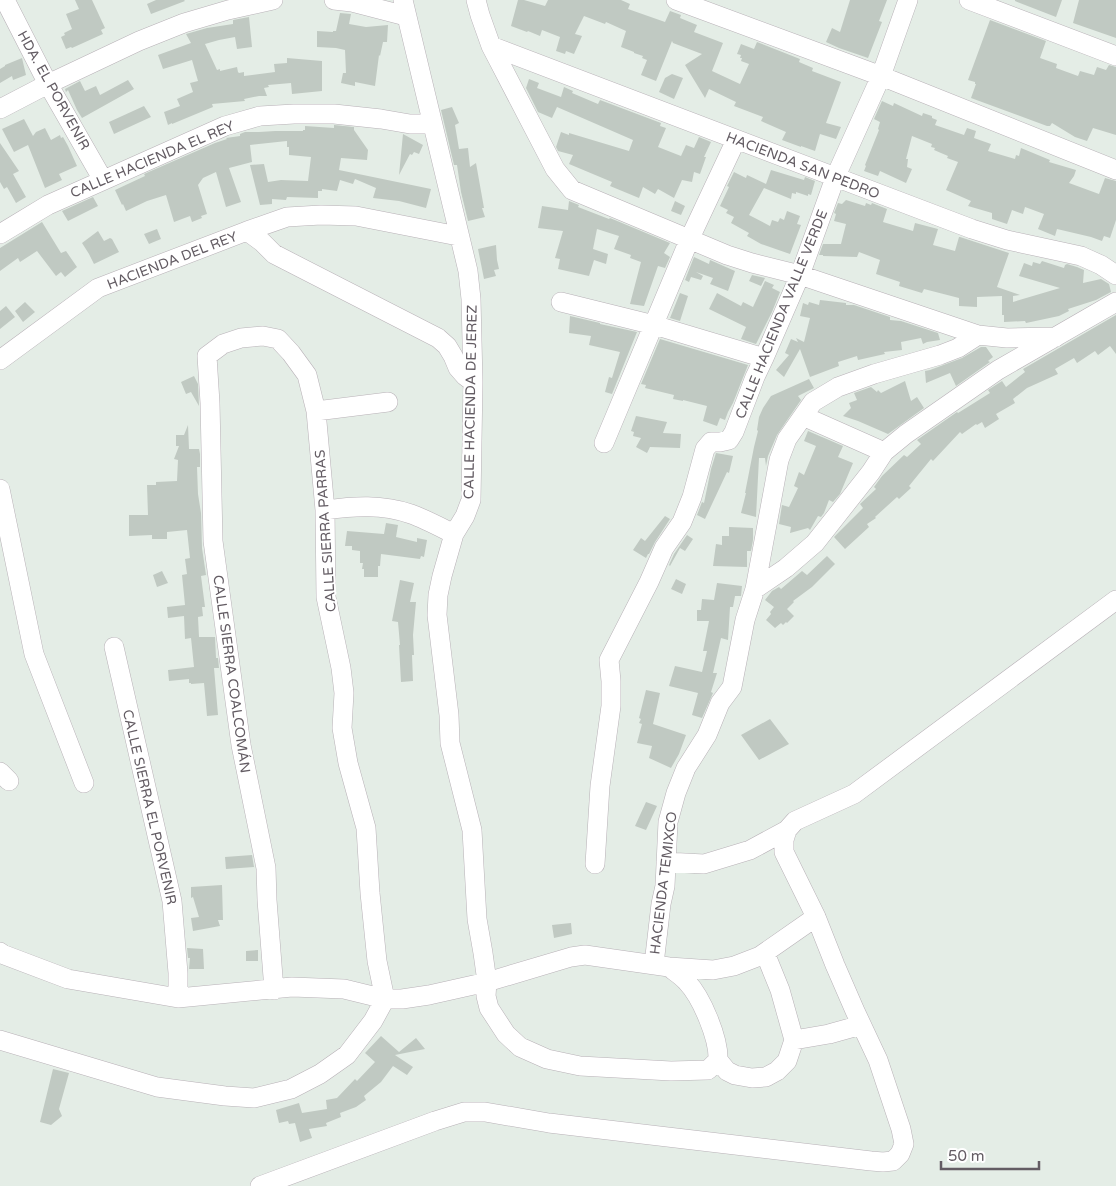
<svg xmlns="http://www.w3.org/2000/svg" width="1116" height="1186" font-family="'Varela Round',sans-serif">
  <style>
    .building { fill: #c0c9c2 }
    .lines { fill: none; stroke-linecap: round; stroke-linejoin: round }
    .minor-casing { stroke: #b8b1b7; stroke-width: 20 }
    .minor { stroke: #fff; stroke-width: 19 }
    .labels { text-anchor: middle; stroke-width: 4; stroke-linejoin: round; paint-order: stroke }
    .street-label { font-size: 14px; fill: #635c63; stroke: #fff }
  </style>
  <rect width="100%" height="100%" fill="#e4ede6"/>
  <path class="building" d="M75,0H92L105,28L101,30L103,34L72,48L71,47L66,49L61,37L65,35L64,33L72,29L66,14L79,9Z
    M156,0H184L185,1L151,14L147,4Z
    M518,0H524L545,6L548,0H621L630,4L628,9L665,22L670,11L681,15L680,18L697,25L694,32L723,43L712,71L740,84L749,64L741,61L742,58H740L741,55L737,54L741,44L754,49L757,42L800,59L799,62L813,68L812,71L841,82L826,123L841,127L836,139L820,134L815,151L801,146V147L782,140L786,132L761,121L763,117L734,106L736,102L709,89L705,98L685,65L702,54L673,43L672,41L656,81L641,75L647,60L642,58L643,56L634,53V52L621,47L626,31L606,22L605,24L584,16L575,34L582,36L574,54L566,51L565,54L556,51L560,37L542,30L540,36L528,31L527,32L511,26Z
    M850,0H887L879,21L882,22L868,58L839,48L826,42L832,28L840,32Z
    M1015,0H1062L1056,17L1015,1Z
    M1079,0H1116V38L1073,23Z
    M340,13L351,14L349,24L366,27L388,25L387,42H383L380,56L379,55L375,86L355,82V86L341,83L343,73H346L345,50L336,48L317,47V31L333,32V31H336Z
    M249,17L252,47L237,49L235,37L219,40L205,44L217,70L220,69V71L237,67L238,72L239,73L244,72V76L275,72L274,64L287,63V58L322,61V91L292,94L291,83L268,85L269,87L264,88L267,96H259L244,99L245,101L212,104L213,107L172,124V123L168,125L164,112L180,106L177,99L193,92L190,83L198,81L192,60L163,69L158,55L191,43L186,34L207,28L233,24V20Z
    M990,20L1046,41L1040,58L1057,64L1056,68L1078,76L1080,71L1094,75L1097,67L1106,70L1109,65L1116,67V135L1093,128L1087,141L1075,137L1052,123L1050,126H1047L971,98L976,84H975V82L968,80Z
    M22,58L26,75L13,80L12,76L0,83V69L5,66V65Z
    M672,74L683,78L674,99L659,92L665,78Z
    M529,79L539,83L537,88L561,97L564,87L573,91L572,93L598,104L600,100L661,123L660,126L666,128L658,147L681,156L686,145L694,148L699,137L711,142L704,157H706L700,174L694,172L692,182L682,180L674,198L658,189L655,194L643,187L639,198L610,186L612,182L569,164L573,155L558,151L556,147L561,132L569,135V133L629,151L633,140L557,107L552,118L538,112L526,88Z
    M128,80L134,89L82,118L77,110L68,90L66,92L65,89L80,81L85,91L96,86L100,95Z
    M882,101L893,106L894,103L922,116L923,113L932,116V118L937,120L935,125L964,135L967,128L976,131L974,138L991,144L988,151L1015,159L1016,155L1019,156L1021,148L1050,160L1049,162L1076,170L1074,176L1069,183L1099,194L1105,178L1116,181V220L1110,238L1104,236L1102,241L1091,237L1057,229L1055,236L1038,229L1044,214L1025,207L1023,214L1012,210L1007,224L992,219V213L968,206L971,201L946,190L958,162L947,158L948,156L934,150L935,148L931,147L932,144L912,136L906,159H908L907,167L912,169L906,183L880,171L878,176L864,171L866,166L865,165L879,130L878,129L880,122L874,119Z
    M144,106L151,117L114,134L109,122Z
    M452,107L459,123L455,125L459,149L468,148L470,167L476,163L484,208H482L485,217L468,221L461,192L457,165H454L441,110Z
    M24,119L33,136L36,132L45,128L51,140L60,135L61,138L63,137L68,146L77,166L59,174L62,180L45,188L28,145L14,152L2,129Z
    M334,125L354,127V130L368,150L367,160L341,158L339,170L431,189L426,208L399,201L373,198L376,188L355,179L353,184L340,180L337,191L322,189V191H318V198L287,197L286,200L272,199V204L260,205L250,165L264,164L268,182L281,180L308,181L311,157L289,155V147H287V141L250,145L252,162L229,168L241,202L226,207L216,172L203,178L198,185L207,214L201,216L202,218L192,222L190,216L174,222L166,195L147,201L126,211L123,204L122,205L115,190L145,176L144,174L215,143L227,139L226,138L240,136V134L245,132H259L275,131H303V130H305V126L334,128Z
    M403,134L423,145L419,154L414,152L412,155L410,154L399,175Z
    M0,143L19,171L13,174L26,197L16,203L7,187L4,189L0,182Z
    M771,170L804,180L805,177L815,181L811,195L808,194V196L796,192V194L792,193L791,199L764,188L749,215L770,226L772,220L778,222L780,218L784,220L787,211L800,216L797,224L801,225L790,254L761,244L747,236L749,233L731,223L734,217L726,213L728,210L720,206L729,187L727,186L734,172L746,178L747,175L766,184Z
    M93,197L98,206L68,221L62,211Z
    M846,200L865,206L866,203L871,205L872,203L887,209L883,222L913,231L915,223L938,229L933,245L955,251L959,237H960L1009,253L997,287L1020,295L1013,296V302L1060,288L1019,276L1024,263L1032,266L1033,262L1040,264L1042,261L1064,268L1065,265L1067,264L1077,267L1084,270L1083,283L1101,279L1109,284L1111,292L1096,300L1068,309L1069,311L1059,316L1026,323L1025,321L1004,322V315H1002V296L977,297V307L959,306V298L924,289L922,293L899,286L900,282L876,274L880,260L859,252L857,257L823,256V255H819L823,244H841L846,224L834,221L836,214L834,213L838,203L842,204Z
    M569,201L579,205L578,207L609,219L610,218L670,243L664,253L670,257L665,268L658,266L644,306L630,304L641,262L630,258L631,255L614,249L619,236L597,229L593,249L608,254L606,264L594,260L589,276L558,269L560,259L555,258L563,231L538,228L542,206L568,210Z
    M675,201L685,206L681,215L671,211Z
    M42,222L61,253L66,251L77,267L65,277L61,272L56,276L37,251L20,262L18,258L0,271V248Z
    M157,229L161,239L149,244L144,234Z
    M98,231L104,241L110,238L112,239L119,252L94,264L89,254L82,243Z
    M496,245L497,260L499,269L494,270L496,276L484,279L478,249Z
    M694,257L709,264L710,260L735,271L728,291L710,284L713,278L696,272L703,276L701,280L691,277L689,282L685,280Z
    M752,275L765,278L761,286L749,281Z
    M765,281L774,285L772,288L780,292L772,312L756,344L741,339L746,327L709,309L717,293L741,306L743,302L753,307Z
    M680,293L688,296L680,321L670,318Z
    M820,300L846,303V305H854L890,317V320L901,321L938,333L940,340L927,342L923,344L921,338L901,342L902,350L884,352L885,354L858,360L857,356L838,362L839,366L810,377L800,349L784,377L776,370L789,355L785,353L791,339L798,342L796,338L804,342L810,318L800,316L803,303L808,305L809,302L819,305Z
    M25,302L35,312L23,322L15,311Z
    M6,306L15,317L0,329V311Z
    M1116,315V354L1110,346L1098,355L1095,351L1077,363L1074,358L1055,369L1058,374L1027,388L1013,399L1015,403L996,414L999,419L985,428L982,422L977,425L976,424L962,434L960,432L933,461L931,459L909,486L911,488L899,499L897,497L875,517L876,518L867,524L869,527L845,549L834,537L863,508L860,504L876,489L874,487L882,476L904,455L907,457L921,444L917,440L957,412L958,413L990,393L988,390L1002,381L1006,387L1025,372L1023,369Z
    M570,316L600,323V324L637,332L612,394L605,392L609,377L612,378L620,352L589,345L591,336L569,333Z
    M660,339L748,365L733,403L728,412L725,420L720,418L717,426L703,421L707,406L683,400V401L673,399L674,395L645,388L646,385L641,384Z
    M981,347H986L993,357L988,361L990,362L956,386L950,373L926,383L925,371L930,370L962,358Z
    M194,376L198,384L199,406L191,392L186,394L181,382Z
    M809,379L814,388L798,396L801,400L777,435L768,456L766,466L765,458H759L756,517L741,513L746,493H745L754,447L758,431L757,430L759,417L763,408L771,396Z
    M905,381L911,401L917,397L924,408L888,434L858,421L843,416L851,408L849,403L857,400L854,393L871,387L877,392L878,390L881,393Z
    M636,416L667,422L663,433L681,434L680,448L650,447L647,453L636,447L641,438L633,436L634,432L631,431Z
    M188,425L189,449H199L200,454V467H197L198,494L201,513L202,548L206,575L201,576L205,607H202L203,616L198,617L199,637H215L216,658H218L219,668H214L218,715L207,716L204,683L191,684V683H189V679L169,681L168,670L194,667L191,638L185,639L184,616L168,618L167,607L185,605L182,575L187,574L185,559L190,558L187,530L167,532V539H152V535L129,536V515H148L147,485H156V482L177,481L178,460L174,459L179,446H176V435H184Z
    M808,431L843,446L838,457L853,463L840,494L833,502L829,500L824,513L821,517L818,516L810,530L808,528L790,533L791,527L779,524L782,505L789,507L798,488L794,486L799,472L804,475L816,446L804,441Z
    M716,453L733,456L729,473L727,472L705,519L697,515L702,502L704,503L711,469Z
    M665,516L670,519L655,542L649,554H648L646,558L633,550L641,538L645,541Z
    M386,523L398,525L396,537L417,542V538L427,540L424,557L421,556L420,559L381,554L380,566H378V577H364V569H362L363,563H360V551L352,550V546H345L347,531L384,534Z
    M729,527L753,528V540L751,551H747V567L713,566L716,544L722,545V536H729Z
    M687,535L693,539L685,551L680,548L670,566L669,565L674,554Z
    M827,556L835,564L812,587L793,601L794,602L787,609L794,616L787,623L786,622L783,625L781,623L775,628L766,620L771,614L770,612L774,607L765,600L772,591L779,587L781,589L802,571L807,575Z
    M162,571L168,583L157,587L153,575Z
    M676,579L686,584L682,594L671,589Z
    M400,580L414,583L410,602H416L413,635L414,655H412L413,681L401,682L399,645H400L398,622L392,621Z
    M717,583L742,586L741,596H735L733,607H730L728,640L721,638L713,673H717L711,692L713,693L702,718L692,715L698,693L669,686L675,666L702,672L707,651H703L709,621H697V610H701L702,599L714,600Z
    M646,690L660,693L653,724L686,735L679,754L671,768L649,758L652,746L637,743L642,724L639,723L641,719L639,718Z
    M770,719L789,744L759,760L741,735Z
    M646,802L657,806L646,830L635,826Z
    M252,855L254,867L226,869L225,857Z
    M222,885L223,920H218L220,926L193,931L191,918L199,917L193,897L191,898V887Z
    M571,923L572,934L554,938L552,925Z
    M187,948L203,949L204,969H189L190,958H188Z
    M258,950V961H246V951Z
    M381,1036L399,1052L416,1038L425,1049L395,1055L413,1067L407,1075L393,1066L381,1082L364,1096L366,1100L356,1107L340,1113L341,1117L326,1123L327,1126L309,1129L312,1138L300,1142L295,1123L289,1124L288,1121L279,1123L276,1110L299,1103L302,1113L327,1109L326,1100L337,1098L355,1079L357,1081L375,1062L365,1053Z
    M53,1069L69,1073L59,1109L62,1116L51,1125L40,1122Z"/>
  <g class="lines">
    <g class="minor-casing">
      <path id="minor" d="M5,0L48,84L103,180
        M334,0L352,2L406,16
        M403,0L468,271L471,299L473,382L471,500L465,516L454,534L442,576L438,595L437,615L449,715L450,743L472,830L477,919L483,953L487,982L486,996L489,1008L506,1034L520,1047L547,1059L580,1066L671,1071L708,1070L718,1060
        M476,0L480,15L491,46L555,169L572,190L727,255L752,263L800,275L978,335L1007,338L1056,337
        M676,0L881,76L1116,170
        M969,0L1116,56
        M491,46L972,229L1007,240L1081,256L1101,265L1116,275
        M0,109L48,84L139,41L184,23L228,10L273,0
        M247,231L262,242L274,254L438,338L447,346L453,356L458,368L465,376L473,382
        M0,234L48,205L225,126L260,116L294,114H334L381,119L410,124H433
        M561,302L654,325L764,358
        M0,360L98,288L247,231L287,217L321,215L356,216L458,236
        M316,411L388,402
        M803,416L884,452
        M604,443L690,238L736,140
        M0,489L34,654L84,783
        M325,510C354,506 382,504 411,514C425,519 440,527 454,534
        M755,589L786,568L815,543L871,472L884,452L906,434L998,370L1116,302
        M114,647L172,901L178,973V998
        M0,772L9,781
        M666,862L704,864L750,850L787,830L795,821L854,794L1116,600
        M595,864L600,786L611,706V681L609,660L649,582L664,548L682,522L692,497L705,449L711,442H720L729,440L734,432L755,377L764,358L800,275L835,178L881,76L908,0
        M0,952L2,954L68,979L178,998L292,987L344,989L385,999H402L429,995L487,982L571,957L585,955L669,967L713,970L734,966L760,956L816,917
        M654,964L661,904L665,886L668,822L676,793L686,768L707,735L720,703L732,687L745,620L755,589L779,460L787,439L813,402L838,387L874,374L940,355L958,348L978,335
        M669,967C675,972 682,976 687,982C702,998 719,1039 718,1060
        M0,1040L157,1087L225,1096L254,1098L291,1089L320,1074L347,1055L373,1021L385,999L377,961L370,893L366,828L348,763L342,728L344,693L341,668L326,597L325,510L316,411L307,375L291,353L278,339L263,336L241,338L223,344L207,356L210,403L213,541L241,745L266,868L267,900L274,990
        M794,1040L829,1034L861,1025
        M718,1060L727,1071L735,1075L752,1078L766,1077L777,1071L787,1061L794,1040L780,990L765,953
        M260,1186L435,1121L464,1112H485L549,1123L871,1161L883,1162L893,1161L900,1154L904,1144L901,1129L878,1060L855,1011L835,965L816,917L784,852V840L787,830"/>
    </g>
    <use href="#minor" class="minor"/>
  </g>
  <g class="labels">
    <g class="street-label">
      <text transform="translate(54 90) rotate(61)" y="5">HDA. EL PORVENIR</text>
      <text transform="translate(152 159) rotate(-23)" y="5">CALLE HACIENDA EL REY</text>
      <text transform="translate(803 165) rotate(21)" y="5">HACIENDA SAN PEDRO</text>
      <text transform="translate(172 260) rotate(-21)" y="5">HACIENDA DEL REY</text>
      <text transform="translate(781 314) rotate(-68)" y="5">CALLE HACIENDA VALLE VERDE</text>
      <text transform="translate(470 402) rotate(-89)" y="5">CALLE HACIENDA DE JEREZ</text>
      <text transform="translate(325 531) rotate(-94)" y="5">CALLE SIERRA PARRAS</text>
      <text transform="translate(232 674) rotate(82)" y="5">CALLE SIERRA COALCOMÁN</text>
      <text transform="translate(150 807) rotate(77)" y="5">CALLE SIERRA EL PORVENIR</text>
      <text transform="translate(663 883) rotate(-83)" y="5">HACIENDA TEMIXCO</text>
    </g>
  </g>
  <path d="M941 1161v8h98v-8" fill="none" stroke="#635c63" stroke-width="2.5"/>
  <text x="948" y="1161" font-size="15" fill="#635c63" stroke="#ffffff" stroke-width="4" paint-order="stroke">50 m</text>
</svg>
